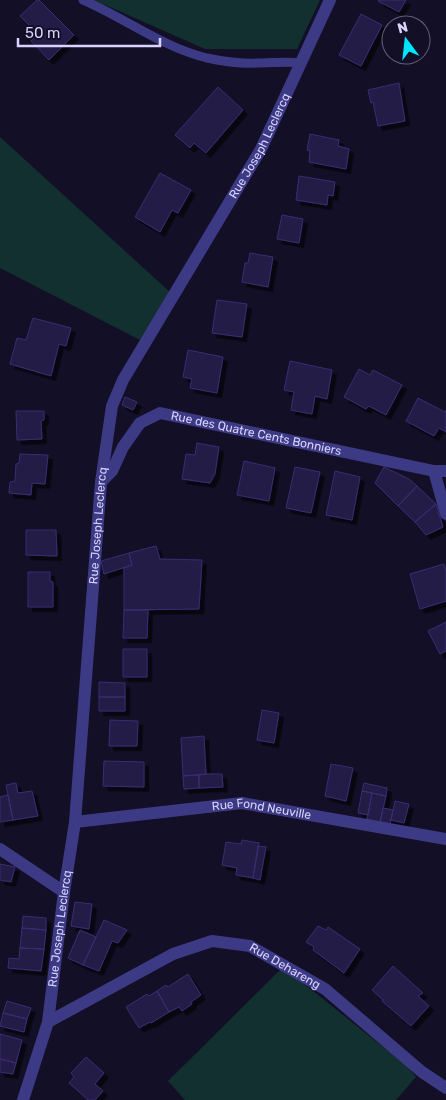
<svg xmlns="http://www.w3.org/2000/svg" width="446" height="1100" font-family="Rubik,sans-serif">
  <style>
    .green { fill: #12302f }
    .building { fill: #241b47; stroke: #3b2d73; filter: url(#shadow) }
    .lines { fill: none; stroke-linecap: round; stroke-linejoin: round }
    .service { stroke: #3d3a85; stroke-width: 9 }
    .minor { stroke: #3d3a85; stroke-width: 12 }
    .labels { text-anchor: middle; stroke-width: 4; stroke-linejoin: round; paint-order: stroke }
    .street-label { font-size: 12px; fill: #d9d4ff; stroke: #130f26 }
  </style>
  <defs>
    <filter id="shadow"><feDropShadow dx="4.5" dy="4.5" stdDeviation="0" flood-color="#0009"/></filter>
  </defs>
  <rect width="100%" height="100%" fill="#130f26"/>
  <path class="green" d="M94,0H320L297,49H205Z
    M0,137L171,293L140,340L0,268Z
    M283,967L407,1066L416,1077L396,1100H185L168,1081Z"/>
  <path class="building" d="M37,0H39L74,35L49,60L31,41L38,34L20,16Z
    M379,0H406L399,12L378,1Z
    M361,14L382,25L361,66L339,55Z
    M399,83L405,121L378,126L373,102L371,103L368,90Z
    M218,87L243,110L206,153L194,143L190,148L175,135Z
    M310,134L339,140L338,146L349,149L346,169L309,162L310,151L307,150Z
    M160,173L191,190L178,213L172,210L160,232L135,217Z
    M299,176L335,182L333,196L328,195L327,205L296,200Z
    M282,215L303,219L299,243L277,239Z
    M250,253L273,257L268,287L242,282L245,263H248Z
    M217,300L247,304L242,337L212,333Z
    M33,318L71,328L66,346L59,344L51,376L10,364L17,338L26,340Z
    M188,350L223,357L217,393L190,388L192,379L183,377Z
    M290,361L332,370L327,399L315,396L312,414L291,410L294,392L284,390Z
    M359,369L370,375L373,370L402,385L386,415L369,406L366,409L344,397Z
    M125,397L137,402L133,410L122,405Z
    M418,398L445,412L446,410V432L439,428L434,436L406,421Z
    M16,411H44V420L41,421L42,439L17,440Z
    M197,443L219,447L215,474L210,483L182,479L186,454L195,455Z
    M20,454L48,455L45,484L32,483L31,495L9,493L10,482L15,481L16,464L19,463Z
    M244,461L275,468L269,501L237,495Z
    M295,467L320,472L311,513L286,508Z
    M384,467L409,479L417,486L398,506L375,483Z
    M335,471L360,477L352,520L326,515Z
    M417,486L436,504L415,522L398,506Z
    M436,504L443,527L426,535L415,522Z
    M26,530H56L57,556L26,555Z
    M156,546L160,559L202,560L199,609L124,610V568L132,565L129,553Z
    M129,553L132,565L104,574L101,561Z
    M444,564L446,571V601L420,609L410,574Z
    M28,572H50V581L53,582V607H28Z
    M124,610H148L147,638H123Z
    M446,622V651L440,654L428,631Z
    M123,649H147V677H123Z
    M99,682L125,683V697H99Z
    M99,697H125V711H99Z
    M262,710L279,713L274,743L257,740Z
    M110,720L138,721L137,746H109Z
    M204,736L206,774L183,776L181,738Z
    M104,761L144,762V787L103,786Z
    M331,764L353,768L346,801L325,796Z
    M206,774H222L223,787L199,788V775Z
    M199,775V788L184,789L183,776Z
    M16,783L18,793L32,791L38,816L13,820L6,785Z
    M364,783L387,788L386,796L362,791Z
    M362,791L372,793L368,815L358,813Z
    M372,793L386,796L380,822L367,819Z
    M8,795L13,820L0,822V797Z
    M395,801L409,804L404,823L391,820Z
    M383,808L393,810L390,824L380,822Z
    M242,840L259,843L253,878L236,875L237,868L222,865L226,842L241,844Z
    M258,846L266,847L260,880L253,878Z
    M0,864L15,867L11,882L0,880Z
    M75,902L92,904L89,929L71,926Z
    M23,916L46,918V930L22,928Z
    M104,920L127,930L118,943L112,941L99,971L83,965Z
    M318,926L326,930L328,927L360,949L344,973L313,950L314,947L306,942Z
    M22,928L46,930L44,949L20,948Z
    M80,930L96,937L83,965L68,958Z
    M20,948L44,949L41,971L8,968L9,958L19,959Z
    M393,966L423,993L418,996L429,1006L411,1026L382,1001L383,1000L372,990Z
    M188,974L201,995L191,1002L192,1004L182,1011L179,1007L169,1012L157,991L166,985L168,987Z
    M157,991L169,1012L151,1023L150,1022L139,1028L126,1007L147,994L149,996Z
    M7,1001L31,1008L27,1019L3,1013Z
    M3,1013L27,1019L24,1032L0,1026Z
    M0,1034L22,1040L16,1063L0,1059Z
    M86,1057L104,1073L95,1084L103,1091L95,1100H88L69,1083L74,1077L71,1073Z
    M0,1059L16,1063L13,1074L0,1072Z"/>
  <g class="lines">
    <path class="service" d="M83,0C125,18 162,47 207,58C221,61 243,64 257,63C273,63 286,61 302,63"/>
    <g class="minor">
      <path d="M434,471L446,514"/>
      <path id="s1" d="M101,482L112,471L123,447L140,423L160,413L434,471H446"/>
      <path id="s2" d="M75,822L242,803L446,839"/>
      <path d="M0,849L64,892"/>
      <path id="s3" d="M48,1022L173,954L212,941L250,946L325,989L422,1072L446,1088"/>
      <path id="s4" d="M23,1100L48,1022L64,892L75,822L101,482L112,406L123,380L261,149L330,0"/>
    </g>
  </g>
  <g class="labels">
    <g class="street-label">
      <text dy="4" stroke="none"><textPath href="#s4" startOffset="1001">Rue Joseph Leclercq</textPath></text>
      <text dy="4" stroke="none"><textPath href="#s1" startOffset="192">Rue des Quatre Cents Bonniers</textPath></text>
      <text dy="4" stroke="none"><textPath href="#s4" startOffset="581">Rue Joseph Leclercq</textPath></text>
      <text dy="4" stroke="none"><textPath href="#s2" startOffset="188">Rue Fond Neuville</textPath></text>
      <text dy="4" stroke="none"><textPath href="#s4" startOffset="176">Rue Joseph Leclercq</textPath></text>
      <text dy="4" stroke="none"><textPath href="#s3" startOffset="262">Rue Dehareng</textPath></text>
    </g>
  </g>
  <g transform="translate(406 40) rotate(345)"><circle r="24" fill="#130f26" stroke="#625e7d"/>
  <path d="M0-4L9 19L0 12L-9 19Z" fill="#00e5ff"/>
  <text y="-8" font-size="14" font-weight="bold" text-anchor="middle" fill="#d9d4ff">N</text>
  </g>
  <path d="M18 38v8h142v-8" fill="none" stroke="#d9d4ff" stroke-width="2.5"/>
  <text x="25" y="38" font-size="15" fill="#d9d4ff" stroke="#130f26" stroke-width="4" paint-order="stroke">50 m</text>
</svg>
